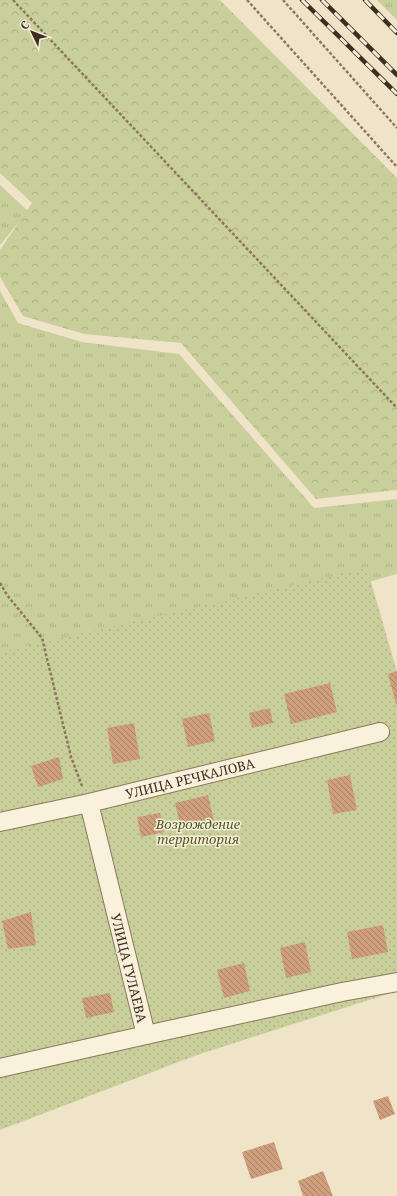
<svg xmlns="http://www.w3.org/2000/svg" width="397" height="1196" font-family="'Noto Serif',serif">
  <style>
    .grass { fill: url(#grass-tufts) }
    .forest { fill: url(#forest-crowns) }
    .garden { fill: url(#garden-dots) }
    .building { fill: url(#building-back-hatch) }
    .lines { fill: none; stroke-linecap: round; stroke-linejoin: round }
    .minor-casing { stroke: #8d765c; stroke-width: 20 }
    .path { stroke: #8d765c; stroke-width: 2.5; stroke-dasharray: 3 2; stroke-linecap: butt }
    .minor { stroke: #faf1dc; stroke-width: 18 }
    .rail-casing { stroke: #3d2e20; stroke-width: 4.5 }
    .rail { stroke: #f7eed8; stroke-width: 3; stroke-dasharray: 9; stroke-linecap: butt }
    .labels { text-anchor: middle; stroke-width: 3; stroke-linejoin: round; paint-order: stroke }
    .street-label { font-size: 13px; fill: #3d2e20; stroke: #f7eed8 }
    .park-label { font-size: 13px; font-style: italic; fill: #4d5a26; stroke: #f7eed8 }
  </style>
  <defs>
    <pattern id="grass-tufts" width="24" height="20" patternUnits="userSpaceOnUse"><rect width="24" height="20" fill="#c9cf9b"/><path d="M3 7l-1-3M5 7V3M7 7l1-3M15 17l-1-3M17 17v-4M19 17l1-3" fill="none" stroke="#aeb285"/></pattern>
    <pattern id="forest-crowns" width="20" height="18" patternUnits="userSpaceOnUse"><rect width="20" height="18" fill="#c9cf9b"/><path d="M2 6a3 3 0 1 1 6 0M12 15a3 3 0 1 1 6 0" fill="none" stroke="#aeb285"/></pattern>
    <pattern id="garden-dots" width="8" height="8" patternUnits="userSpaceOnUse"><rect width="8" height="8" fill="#c9cf9b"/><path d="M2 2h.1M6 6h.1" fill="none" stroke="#aeb285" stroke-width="1.8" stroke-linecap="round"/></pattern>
    <pattern id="building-back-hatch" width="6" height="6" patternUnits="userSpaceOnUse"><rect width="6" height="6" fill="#cf9f7d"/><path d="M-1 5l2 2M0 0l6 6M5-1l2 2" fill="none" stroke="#a98266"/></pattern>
  </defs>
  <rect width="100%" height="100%" fill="#f0e4c8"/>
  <path class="grass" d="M377,0H397V20Z
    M0,185L28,211L0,245Z
    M0,291L18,323L82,342L179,354L314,508L397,499V574L0,685Z"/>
  <path class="forest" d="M0,0H220L397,178V490L316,499L181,343L84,334L23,316L0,277V250L32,203L0,173Z"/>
  <path class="garden" d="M367,568L397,672V991L197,1055L0,1130V652Z"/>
  <path class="building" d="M397,671V707L388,674Z
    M330,683L337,712L291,724L284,694Z
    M270,708L273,723L252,728L249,713Z
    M209,713L215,741L188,747L182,719Z
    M134,723L140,759L113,764L107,728Z
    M59,757L63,779L38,787L31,766Z
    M350,775L357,810L333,814L327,780Z
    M208,795L214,821L181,828L175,803Z
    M160,813L164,832L141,837L137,817Z
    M31,912L36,945L8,949L2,921Z
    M383,925L388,952L352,959L347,932Z
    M305,942L311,972L286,978L280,948Z
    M244,963L250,991L224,998L217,970Z
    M110,993L114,1012L86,1018L82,998Z
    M388,1096L395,1114L380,1120L373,1101Z
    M274,1142L283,1169L251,1179L242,1152Z
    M323,1171L333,1196H303L298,1181Z"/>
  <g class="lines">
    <g class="minor-casing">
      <g id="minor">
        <path id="s1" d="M0,822L89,803L380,732"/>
        <path d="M146,1035L342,992L397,982"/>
        <path d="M0,1068L146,1035L89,803"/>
      </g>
    </g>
    <path class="path" d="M13,0L397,408
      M247,0L397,167
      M283,0L397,128
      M0,583L7,595L42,638L71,757L82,786"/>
    <use href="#minor" class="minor"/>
    <g class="rail-casing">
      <path id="rail" d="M302,0L397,94
        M322,0L397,75
        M365,0L397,33"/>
    </g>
    <use href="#rail" class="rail"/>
  </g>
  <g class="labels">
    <g class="street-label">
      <text dy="5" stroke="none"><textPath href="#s1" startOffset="195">УЛИЦА РЕЧКАЛОВА</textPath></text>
      <text transform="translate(129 968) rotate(76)" y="5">УЛИЦА ГУЛАЕВА</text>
    </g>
    <g class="park-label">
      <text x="198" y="829">Возрождение<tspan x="198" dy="15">территория</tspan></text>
    </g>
  </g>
  <g transform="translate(32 32) rotate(313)" stroke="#f7eed8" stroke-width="3" paint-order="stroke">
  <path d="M0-3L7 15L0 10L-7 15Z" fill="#3d2e20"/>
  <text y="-6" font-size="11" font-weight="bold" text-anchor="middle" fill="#3d2e20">С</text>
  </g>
</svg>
